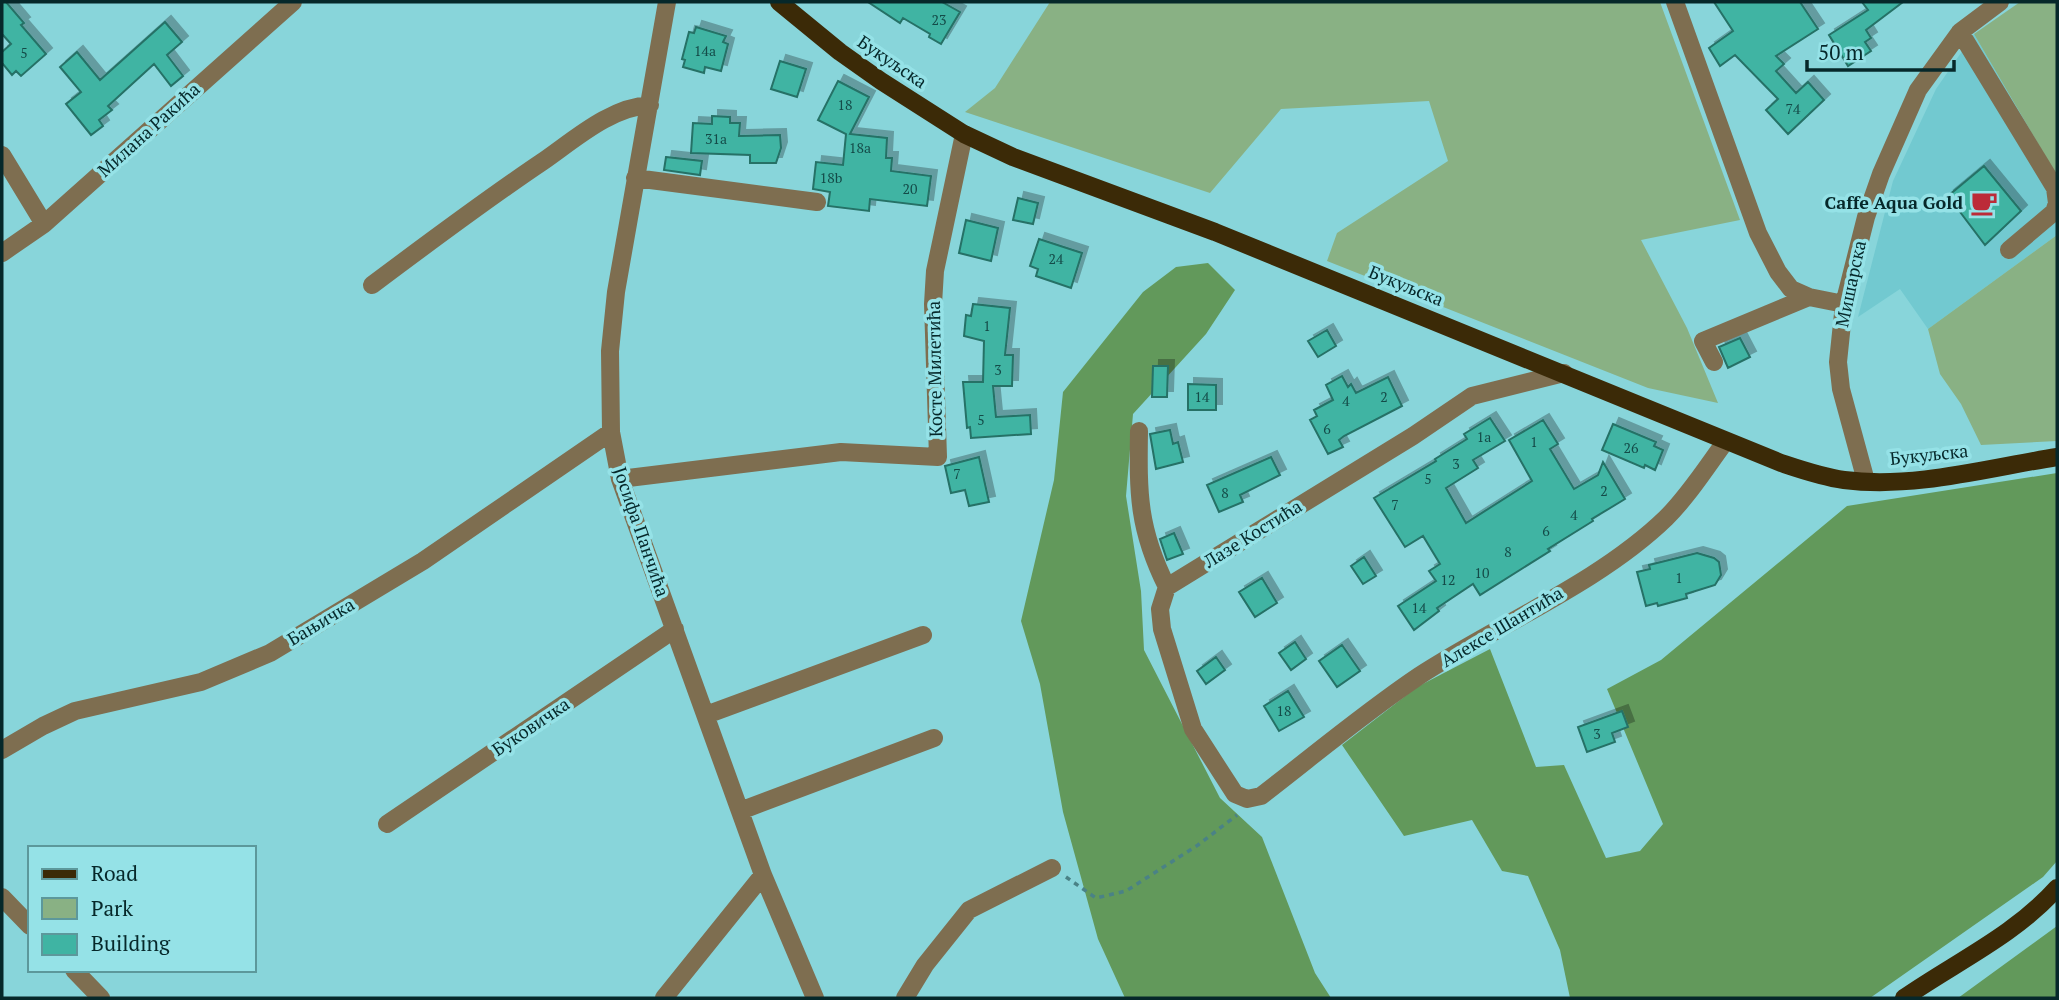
<svg xmlns="http://www.w3.org/2000/svg" width="2059" height="1000" font-family="'PT Serif',serif">
  <style>
    .built { fill: #72c9d0 }
    .green { fill: #89b184 }
    .forest { fill: #62995b }
    .building { fill: #3fb4a3; stroke: #257166; stroke-width: 2; filter: url(#shadow) }
    .lines { fill: none; stroke-linecap: round; stroke-linejoin: round }
    .path { stroke: #4a8286; stroke-width: 3.5; stroke-dasharray: 5 5; stroke-linecap: butt }
    .minor { stroke: #7e6e50; stroke-width: 18 }
    .major { stroke: #3b2a07; stroke-width: 18 }
    .labels { text-anchor: middle; stroke-width: 7; stroke-linejoin: round; paint-order: stroke }
    .number-label { font-size: 14px; fill: #144b48 }
    .street-label { font-size: 18px; fill: #06282a; stroke: #95e2e7 }
    .poi-label { font-size: 18px; font-weight: bold; fill: #06282a; stroke: #95e2e7; text-anchor: end }
  </style>
  <defs>
    <filter id="shadow"><feDropShadow dx="6" dy="-6" stdDeviation="0" flood-color="#0004"/></filter>
  </defs>
  <rect width="100%" height="100%" fill="#88d5da"/>
  <path class="built" d="M1974,34L2057,176V235L1928,329L1900,289L1858,317L1893,181L1936,89Z"/>
  <path class="green" d="M1050,2H1660L1740,220L1641,240L1687,328L1718,403L1648,388L1327,261L1337,233L1448,161L1429,101L1281,109L1210,193L965,112L995,88Z
    M2020,2H2057V176L1974,34Z
    M2057,235V441L1981,445L1961,404L1940,374L1928,329Z"/>
  <path class="forest" d="M1208,263L1235,290L1206,334L1133,414L1126,496L1141,591L1144,650L1220,798L1262,837L1315,973L1331,998H1125L1098,939L1063,812L1040,684L1021,621L1054,480L1063,392L1143,292L1176,267Z
    M2057,473V861L2043,877L1870,998H1570L1560,950L1528,876L1502,871L1472,820L1404,836L1342,745L1417,687L1490,649L1536,767L1564,765L1606,858L1640,851L1663,824L1607,689L1661,660L1847,506Z
    M2057,926V998H1958Z"/>
  <path class="building" d="M2,2H6L24,23L21,25L46,54L21,76L16,71L12,75L2,63V52L11,44L2,34Z
    M868,2H942L960,12L941,44L929,37L930,34L903,18L900,23Z
    M1714,2H1800L1818,29L1776,56L1784,64L1776,71L1796,93L1808,82L1824,100L1788,134L1766,110L1778,99L1735,55L1720,66L1709,48L1733,31Z
    M1862,2H1903L1866,30L1871,38L1865,42L1871,51L1848,66L1829,35L1868,10Z
    M165,22L182,42L167,55L183,76L171,86L154,64L108,106L112,110L99,120L103,126L91,135L66,104L81,92L60,67L77,52L100,80Z
    M696,27L726,36L723,42L728,44L721,71L705,67L704,73L683,67L685,60L682,59L689,32L694,33Z
    M780,61L806,69L797,97L771,89Z
    M838,81L869,97L850,134L887,138L886,158H892L891,171L931,176L927,206L870,199L869,211L828,206L830,192L813,189L816,162L843,165L846,134L818,120Z
    M712,116L730,117V123H740L739,136L780,135L781,148L776,163H750V155L691,153L693,123L712,124Z
    M666,157L702,161L700,175L664,170Z
    M1984,166L2021,211L1985,245L1948,196Z
    M1018,198L1038,203L1033,224L1013,220Z
    M966,220L998,228L991,261L959,253Z
    M1039,239L1082,253L1071,288L1036,276L1038,269L1030,266Z
    M973,304L1010,308L1005,355H1013L1012,386H993L996,417L1030,415L1031,434L971,438L970,427L967,428L963,382H983L984,341L964,336L966,315L971,316Z
    M1327,330L1336,346L1318,357L1308,341Z
    M1740,338L1750,357L1728,368L1719,347Z
    M1153,366H1168L1167,397H1152Z
    M1342,376L1348,387L1351,384L1356,393L1388,377L1402,406L1344,436L1339,440L1343,447L1328,454L1310,420L1317,416L1314,410L1333,400L1326,385Z
    M1188,384L1216,385V410H1188Z
    M1490,418L1505,441L1473,460L1478,468L1446,488L1466,523L1532,481L1509,440L1543,420L1558,444L1550,449L1574,489L1598,475L1603,462L1625,499L1592,519L1593,521L1548,549L1550,551L1480,595L1473,584L1437,608L1439,611L1414,630L1398,606L1436,581L1429,571L1440,564L1423,536L1405,547L1374,498L1436,461L1435,459L1467,439L1464,434Z
    M1613,424L1656,442L1654,446L1663,450L1655,470L1645,465L1644,468L1602,450Z
    M1170,430L1173,444L1178,442L1183,462L1156,469L1150,434Z
    M979,457L989,502L969,506L965,490L951,493L945,466Z
    M1271,457L1280,475L1240,495L1243,502L1219,512L1207,485Z
    M1174,533L1183,554L1167,560L1160,539Z
    M1697,553L1714,558L1719,562L1721,575L1715,585L1686,594L1687,598L1658,606L1657,603L1646,606L1637,572L1650,569L1649,565Z
    M1364,557L1376,576L1363,584L1351,566Z
    M1262,578L1277,603L1255,617L1239,592Z
    M1295,642L1306,659L1291,670L1279,653Z
    M1342,645L1360,671L1337,687L1319,661Z
    M1216,657L1225,670L1206,684L1197,671Z
    M1288,691L1304,717L1279,731L1264,706Z
    M1622,711L1628,727L1612,733L1615,742L1587,752L1578,727Z"/>
  <g class="lines">
    <path class="path" d="M1066,877L1096,898L1126,891L1198,845L1237,815"/>
    <path class="minor" d="M667,2L616,292L610,351L611,432L620,479L763,875L815,998
      M1675,2L1758,233L1778,272L1791,289L1809,297L1844,304
      M1960,32L2055,188L2057,203L2054,212L2009,250
      M2,155L44,224
      M635,178L817,202
      M2,253L44,224L293,2
      M372,285C428,243 484,201 542,162C574,140 610,107 650,105
      M1714,362L1703,341L1809,297
      M1564,373L1472,396L1413,436L1167,587L1160,609L1162,629L1193,729L1235,794L1247,799L1261,796C1313,756 1364,713 1419,676C1497,625 1599,583 1666,518C1689,495 1706,468 1725,442
      M1139,431C1138,494 1138,529 1167,587
      M620,479L841,452L938,457L933,304L935,271L964,134
      M1866,481L1841,389L1838,362L1844,304L1866,217L1881,174L1918,90L1960,32L2000,2
      M706,715L923,635
      M2,750L43,726L75,711L201,682L270,653L423,561L611,432
      M740,811L934,738
      M387,824L675,629
      M2,897L30,926
      M74,970L101,998
      M664,998L763,875
      M905,998L925,965L969,910L1052,868"/>
    <path class="major" d="M779,2L840,52L881,81L964,134L1013,157L1215,232L1781,463C1802,470 1822,477 1844,480C1914,489 1988,468 2057,457
      M1904,998C1956,962 2015,935 2057,888"/>
  </g>
  <defs>
    <g id="cafe-bare" transform="scale(2.1)"><path d="M-5.5-4.5H6V0H3Q3 3.5 0 3.5H-2.5Q-5.5 3.5-5.5 0ZM3-3.2v2h1.7v-2ZM-6 4.5H4V6H-6Z" fill="#bc2b38" stroke="#95e2e7" stroke-width="2.5" paint-order="stroke"/></g>
  </defs>
  <g fill-rule="evenodd">
    <use href="#cafe-bare" x="1984" y="203"/>
  </g>
  <g class="labels">
    <g class="number-label">
      <text x="939" y="25">23</text>
      <text x="705" y="56">14a</text>
      <text x="24" y="58">5</text>
      <text x="845" y="110">18</text>
      <text x="1793" y="114">74</text>
      <text x="716" y="144">31a</text>
      <text x="860" y="153">18a</text>
      <text x="831" y="183">18b</text>
      <text x="910" y="194">20</text>
      <text x="1056" y="264">24</text>
      <text x="987" y="331">1</text>
      <text x="998" y="375">3</text>
      <text x="1202" y="402">14</text>
      <text x="1384" y="402">2</text>
      <text x="1346" y="406">4</text>
      <text x="981" y="425">5</text>
      <text x="1327" y="434">6</text>
      <text x="1484" y="442">1a</text>
      <text x="1534" y="447">1</text>
      <text x="1631" y="453">26</text>
      <text x="1456" y="469">3</text>
      <text x="957" y="479">7</text>
      <text x="1428" y="484">5</text>
      <text x="1604" y="496">2</text>
      <text x="1225" y="498">8</text>
      <text x="1395" y="510">7</text>
      <text x="1574" y="520">4</text>
      <text x="1546" y="536">6</text>
      <text x="1508" y="557">8</text>
      <text x="1482" y="578">10</text>
      <text x="1679" y="583">1</text>
      <text x="1448" y="585">12</text>
      <text x="1419" y="613">14</text>
      <text x="1284" y="716">18</text>
      <text x="1597" y="739">3</text>
    </g>
    <g class="street-label">
      <text transform="translate(892 62) rotate(34)" y="6">Букуљска</text>
      <text transform="translate(149 130) rotate(-42)" y="6">Милана Ракића</text>
      <text transform="translate(1851 284) rotate(-78)" y="6">Мишарска</text>
      <text transform="translate(1406 286) rotate(22)" y="6">Букуљска</text>
      <text transform="translate(935 369) rotate(-91)" y="6">Косте Милетића</text>
      <text transform="translate(1929 455) rotate(-6)" y="6">Букуљска</text>
      <text transform="translate(641 532) rotate(71)" y="6">Јосифа Панчића</text>
      <text transform="translate(1253 534) rotate(-32)" y="6">Лазе Костића</text>
      <text transform="translate(321 622) rotate(-31)" y="6">Бањичка</text>
      <text transform="translate(1502 627) rotate(-31)" y="6">Алексе Шантића</text>
      <text transform="translate(531 727) rotate(-34)" y="6">Буковичка</text>
    </g>
    <g class="poi-label">
      <text x="1963" y="209">Caffe Aqua Gold</text>
    </g>
  </g>
  <rect width="2059" height="1000" fill="none" stroke="#06282a" stroke-width="7"/>
  <rect x="28" y="846" width="228" height="126" fill="#95e2e7" stroke="#5c989b" stroke-width="2"/>
  <rect x="42" y="869" width="35" height="10" fill="#3b2a07" stroke="#5c989b" stroke-width="2"/>
  <text x="91" y="881" font-size="21" fill="#06282a">Road</text>
  <rect x="42" y="898" width="35" height="21" fill="#89b184" stroke="#5c989b" stroke-width="2"/>
  <text x="91" y="916" font-size="21" fill="#06282a">Park</text>
  <rect x="42" y="934" width="35" height="21" fill="#3fb4a3" stroke="#5c989b" stroke-width="2"/>
  <text x="91" y="951" font-size="21" fill="#06282a">Building</text>
  <path d="M1807 60v10h147v-10" fill="none" stroke="#06282a" stroke-width="3.5"/>
  <text x="1818" y="60" font-size="21" fill="#06282a" stroke="#95e2e7" stroke-width="5" paint-order="stroke">50 m</text>
</svg>
